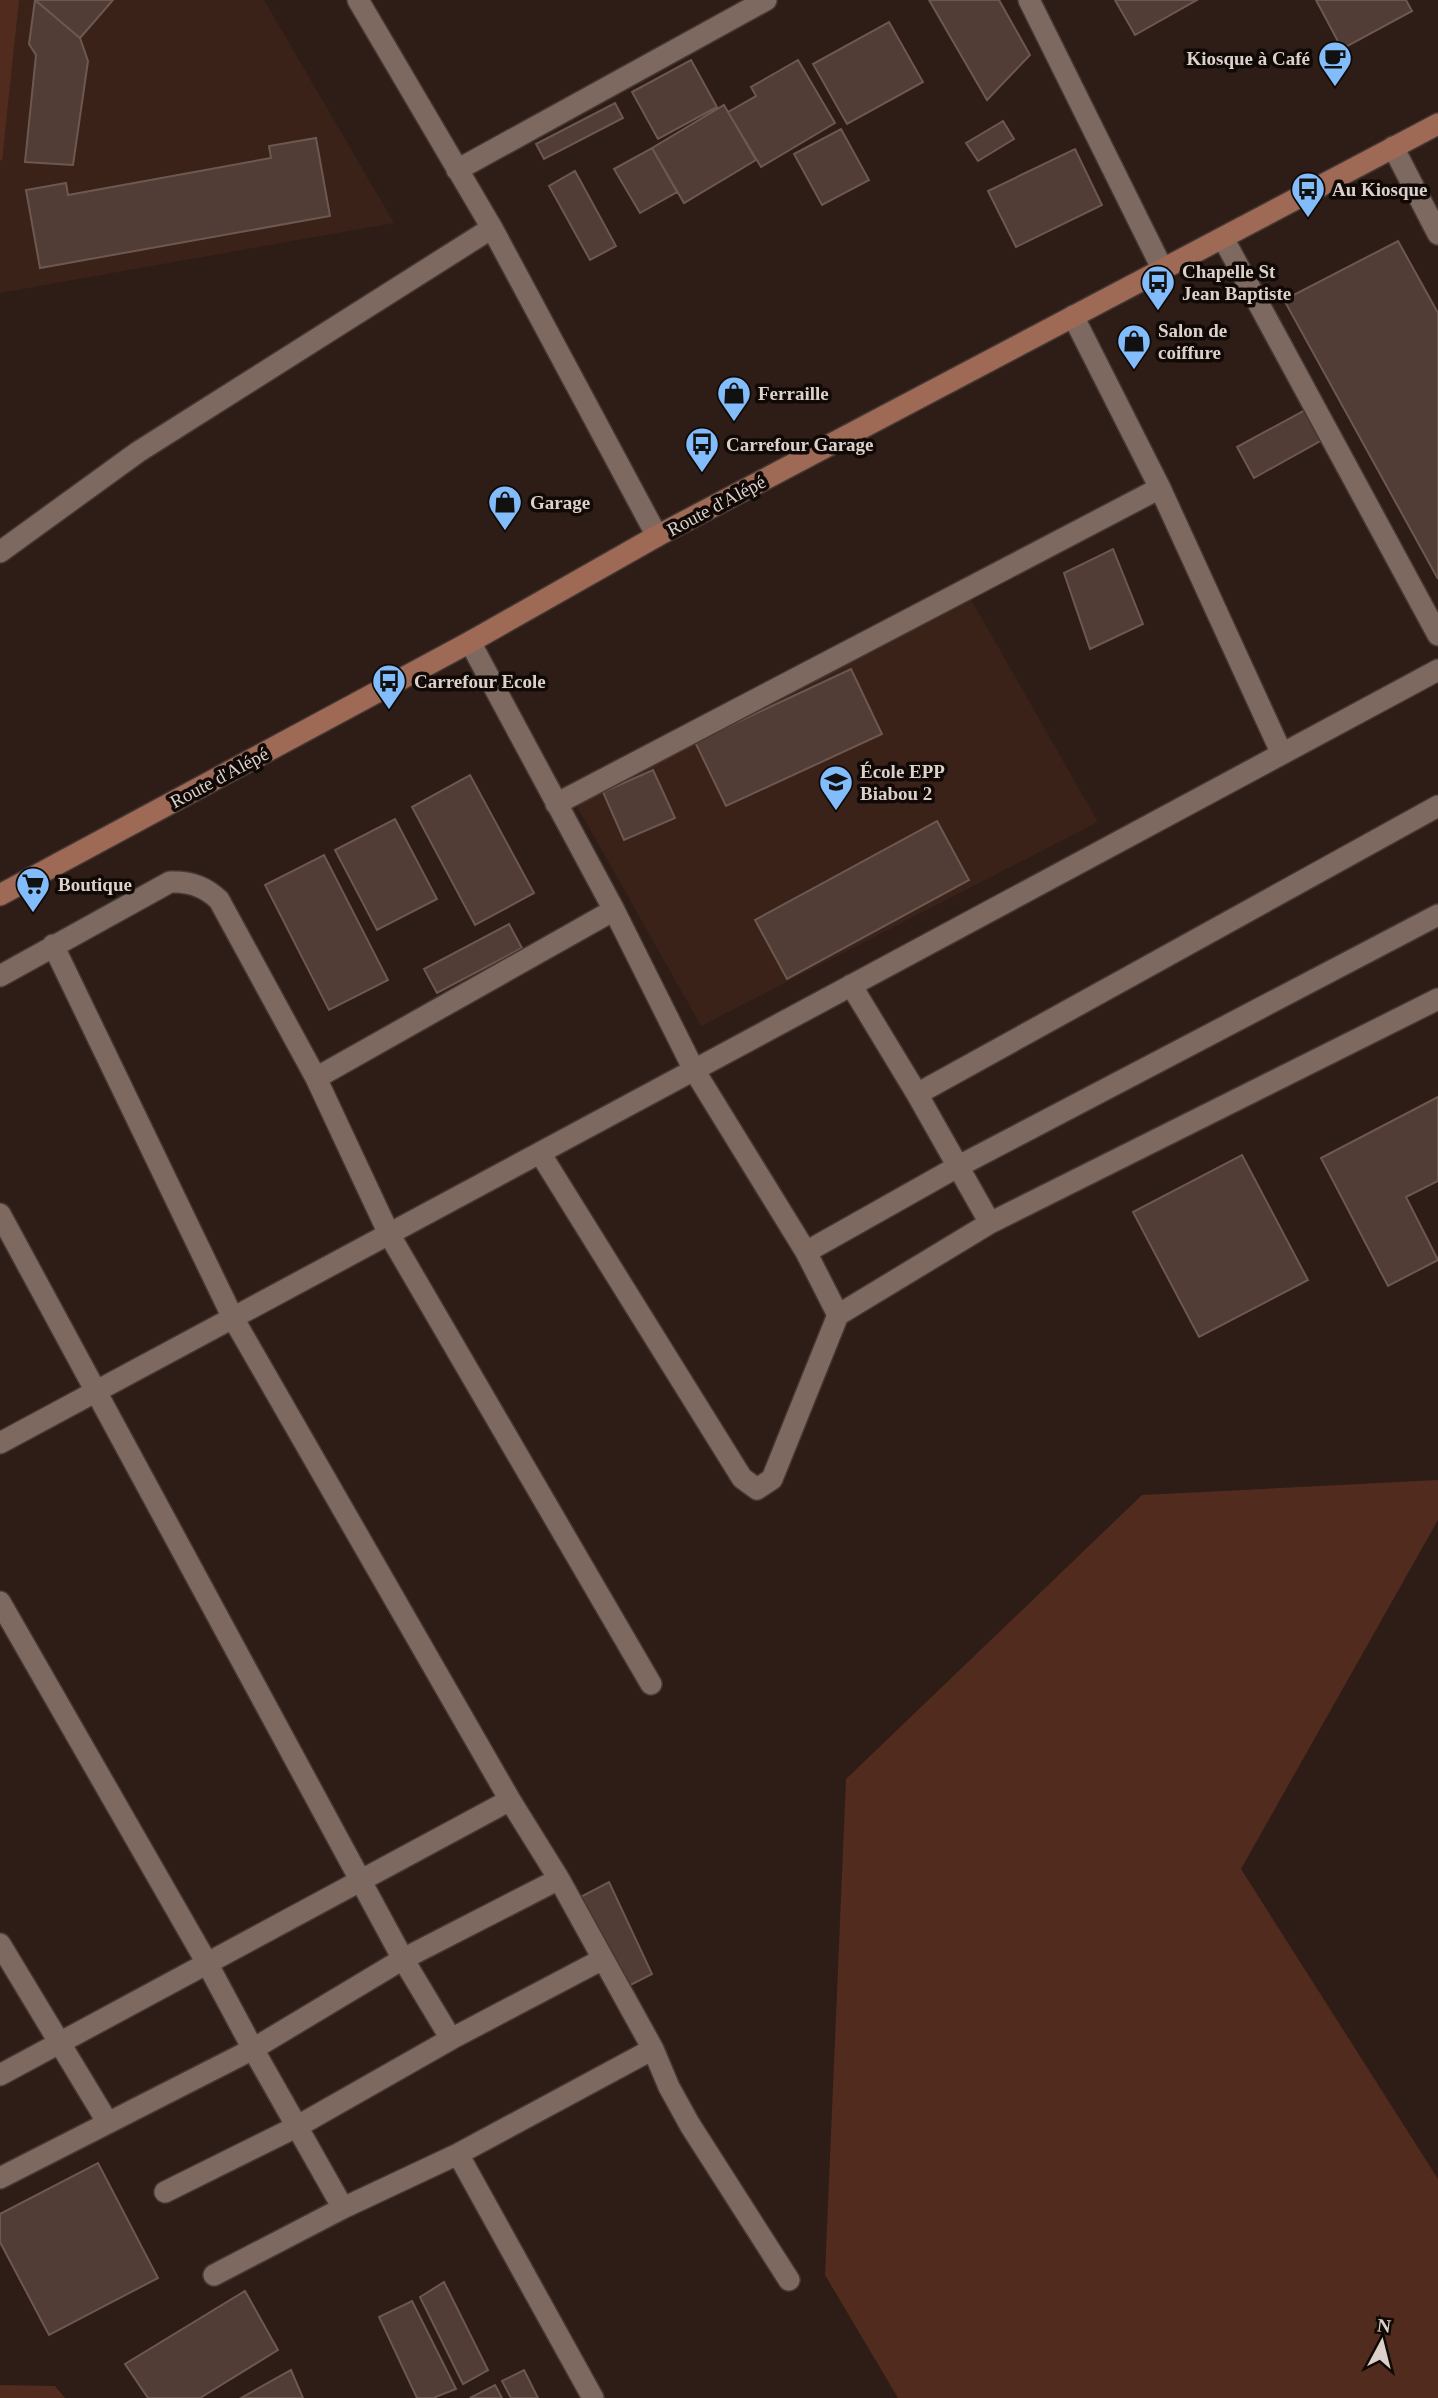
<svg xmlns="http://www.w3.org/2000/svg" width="1438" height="2398" font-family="Georgia,serif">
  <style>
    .built { fill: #3a2219 }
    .green { fill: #512b1d }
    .building { fill: #513d36; stroke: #6d5850; stroke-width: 2 }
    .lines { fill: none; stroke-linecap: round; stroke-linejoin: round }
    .street-casing { stroke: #453733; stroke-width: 24 }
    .secondary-casing { stroke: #453733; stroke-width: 24 }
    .street { stroke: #7e6961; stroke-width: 21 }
    .secondary { stroke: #9e6a55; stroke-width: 21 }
    .labels { text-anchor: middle; stroke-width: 7; stroke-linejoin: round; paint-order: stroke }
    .poi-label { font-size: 19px; font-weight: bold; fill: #dcd0cb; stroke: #100906; text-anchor: start }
    .street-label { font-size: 19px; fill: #dcd0cb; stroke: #100906 }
  </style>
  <rect width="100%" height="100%" fill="#2e1c16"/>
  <path class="built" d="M0,0H264L394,223L0,293Z
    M965,589L1098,822L701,1026L574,801Z"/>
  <path class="green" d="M0,0H19L2,161L0,160Z
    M1438,1480V1520L1241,1869L1438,2179V2398H898L825,2275L846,1779L1142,1495Z
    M0,2385L55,2386L65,2398H0Z"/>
  <path class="building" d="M35,0H113L80,38Z
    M35,0L80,38L88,61L73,165L25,162L36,55L29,44Z
    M929,0H999L1030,55L987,100Z
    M1115,0H1197L1135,35Z
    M1316,0H1406L1412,11L1342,49Z
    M889,22L923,82L847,124L813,64Z
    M691,60L717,107L658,139L632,92Z
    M798,60L835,123L761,167L728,112L756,96L751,87Z
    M615,103L623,118L544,159L536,144Z
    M724,105L756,160L684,203L652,148Z
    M1003,121L1014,139L978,161L966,143Z
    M841,129L869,180L822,205L794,154Z
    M316,138L330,216L40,268L26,190L66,183L68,195L271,158L269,146Z
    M652,148L677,192L640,213L614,169Z
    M1075,149L1102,205L1016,247L988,191Z
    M575,171L616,246L590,260L549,186Z
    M1398,241L1438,313V579L1284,300Z
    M1305,410L1322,440L1254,478L1237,447Z
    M1113,549L1143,624L1090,649L1064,573Z
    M851,669L882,734L726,806L695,742Z
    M653,770L675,818L624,840L603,792Z
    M470,775L534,893L475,925L412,807Z
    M395,819L437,899L377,930L335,850Z
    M937,821L969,880L787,979L755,920Z
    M324,855L388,980L329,1010L265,885Z
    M509,924L522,948L437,993L424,969Z
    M1438,1097V1181L1406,1197L1438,1260L1388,1286L1321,1158Z
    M1242,1155L1308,1280L1199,1337L1133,1212Z
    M609,1882L652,1974L613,1994L571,1902Z
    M98,2163L158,2278L49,2335L0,2242V2214Z
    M444,2282L488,2370L463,2384L420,2297Z
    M245,2291L278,2350L200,2398H148L125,2364Z
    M412,2301L456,2389L433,2398H417L379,2317Z
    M291,2370L303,2398H241Z
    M524,2370L538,2398H511L502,2381Z
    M495,2385L502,2398H470Z"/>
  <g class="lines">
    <g class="street-casing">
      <path id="street" d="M358,0L492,228L657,536
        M1029,0L1162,268
        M1393,147L1438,234
        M457,170L766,0
        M1223,238L1438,635
        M1073,316L1160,488L1282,754
        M0,552L138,452L492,228
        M470,642L614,910L694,1070L806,1252L838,1315
        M556,804L1160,488
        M53,945L233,1318L510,1800L559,1879L653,2049L669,2087L690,2125L789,2280
        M0,976L170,882C189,881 205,886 219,900L316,1078L389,1234L651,1684
        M851,985L917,1094L990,1223L1438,999
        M316,1078L614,910
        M917,1094L1438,806
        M540,1153L742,1478L757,1489L772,1479L838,1315L990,1223
        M0,1214L403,1959L451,2039
        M806,1252L957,1167L1438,915
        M0,1443L1438,670
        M0,1602L207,1963L253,2049L343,2208
        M0,1944L108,2123
        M0,2075L510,1800
        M458,2154L593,2398
        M0,2178L253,2049L403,1959L559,1879
        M165,2192L298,2126L451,2039L603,1959
        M214,2275L343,2208L458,2154L653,2049"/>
    </g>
    <g class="secondary-casing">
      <path id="secondary" d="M0,895L470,642L657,536L1438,124"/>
    </g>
    <use href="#street" class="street"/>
    <use href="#secondary" class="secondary"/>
  </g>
  <defs>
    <g id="cafe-pin" transform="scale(1.75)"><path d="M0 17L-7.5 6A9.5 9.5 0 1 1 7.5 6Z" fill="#83bcfb" stroke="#100906"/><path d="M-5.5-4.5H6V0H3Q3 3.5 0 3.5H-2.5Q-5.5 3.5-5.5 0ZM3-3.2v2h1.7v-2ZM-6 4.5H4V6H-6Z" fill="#111"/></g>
    <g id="bus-pin" transform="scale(1.75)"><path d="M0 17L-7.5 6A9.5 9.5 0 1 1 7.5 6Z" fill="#83bcfb" stroke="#100906"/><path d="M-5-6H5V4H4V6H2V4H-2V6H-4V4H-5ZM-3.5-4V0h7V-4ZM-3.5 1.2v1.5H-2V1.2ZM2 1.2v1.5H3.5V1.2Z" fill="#111"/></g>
    <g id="shop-pin" transform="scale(1.75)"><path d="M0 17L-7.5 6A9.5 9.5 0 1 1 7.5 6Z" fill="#83bcfb" stroke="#100906"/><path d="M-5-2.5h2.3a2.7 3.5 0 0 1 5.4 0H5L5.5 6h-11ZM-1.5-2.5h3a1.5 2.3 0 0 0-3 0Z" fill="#111"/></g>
    <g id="school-pin" transform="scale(1.75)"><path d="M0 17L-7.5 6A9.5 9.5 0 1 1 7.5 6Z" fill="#83bcfb" stroke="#100906"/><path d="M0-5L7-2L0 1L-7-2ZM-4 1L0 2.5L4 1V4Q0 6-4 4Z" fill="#111"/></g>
    <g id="supermarket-pin" transform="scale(1.75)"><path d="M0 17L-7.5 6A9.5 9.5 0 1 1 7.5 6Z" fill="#83bcfb" stroke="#100906"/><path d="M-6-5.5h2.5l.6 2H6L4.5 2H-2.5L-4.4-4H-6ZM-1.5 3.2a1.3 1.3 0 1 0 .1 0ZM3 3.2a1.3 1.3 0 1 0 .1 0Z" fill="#111"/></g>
  </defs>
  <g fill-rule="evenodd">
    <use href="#cafe-pin" x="1335" y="58"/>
    <use href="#bus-pin" x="1308" y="189"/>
    <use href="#bus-pin" x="1158" y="282"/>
    <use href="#shop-pin" x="1134" y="341"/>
    <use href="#shop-pin" x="734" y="393"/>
    <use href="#bus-pin" x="702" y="444"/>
    <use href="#shop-pin" x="505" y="502"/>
    <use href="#bus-pin" x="389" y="681"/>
    <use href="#school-pin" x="836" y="782"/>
    <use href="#supermarket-pin" x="33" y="884"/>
  </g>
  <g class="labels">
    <g class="poi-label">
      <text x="1310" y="65" text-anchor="end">Kiosque à Café</text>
      <text x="1332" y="196">Au Kiosque</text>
      <text x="1182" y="278">Chapelle St<tspan x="1182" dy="22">Jean Baptiste</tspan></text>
      <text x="1158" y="337">Salon de<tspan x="1158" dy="22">coiffure</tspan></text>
      <text x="758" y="400">Ferraille</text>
      <text x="726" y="451">Carrefour Garage</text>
      <text x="530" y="509">Garage</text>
      <text x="414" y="688">Carrefour Ecole</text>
      <text x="860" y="778">École EPP<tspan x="860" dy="22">Biabou 2</tspan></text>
      <text x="58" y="891">Boutique</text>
    </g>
    <g class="street-label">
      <text transform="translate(716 505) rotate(-28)" y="7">Route d'Alépé</text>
      <text transform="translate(219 777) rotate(-28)" y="7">Route d'Alépé</text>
    </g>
  </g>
  <g transform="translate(1382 2342) rotate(7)" stroke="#100906" stroke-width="5" paint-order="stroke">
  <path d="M0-5L12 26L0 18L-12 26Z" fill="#dcd0cb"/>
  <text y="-10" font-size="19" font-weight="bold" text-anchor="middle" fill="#dcd0cb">N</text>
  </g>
</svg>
